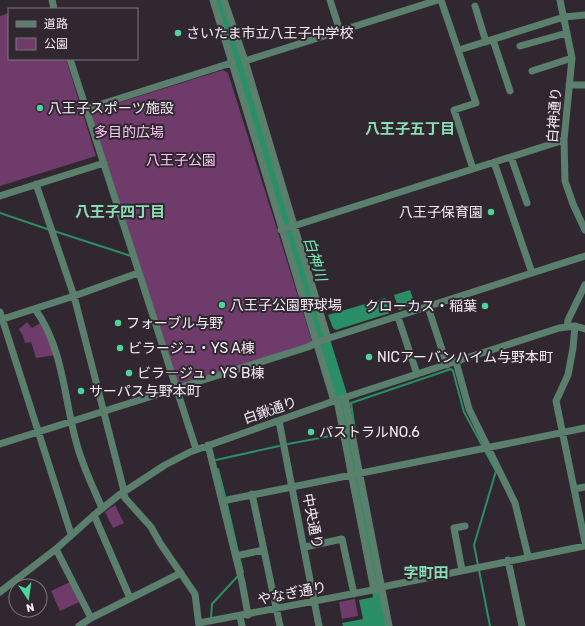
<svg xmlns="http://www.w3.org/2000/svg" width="585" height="626" font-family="Rubik,'Noto Sans JP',sans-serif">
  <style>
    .green { fill: #6f3b6b }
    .water { fill: #2a8f66 }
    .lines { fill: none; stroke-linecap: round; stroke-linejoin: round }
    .stream { stroke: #2a8f66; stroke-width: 2 }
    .river { stroke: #2a8f66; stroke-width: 13 }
    .minor { stroke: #5a7f6c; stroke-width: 7 }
    .poi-dot { fill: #4bd49b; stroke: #312730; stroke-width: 1.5 }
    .labels { text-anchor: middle; stroke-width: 4; stroke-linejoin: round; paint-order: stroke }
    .poi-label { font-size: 14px; fill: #f5eef4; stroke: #312730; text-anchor: start }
    .street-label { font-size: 14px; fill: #f5eef4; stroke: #312730 }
    .park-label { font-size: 14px; fill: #fbc6f4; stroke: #312730 }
    .neighbourhood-label { font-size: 15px; font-weight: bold; fill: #8addb5; stroke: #312730 }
    .water-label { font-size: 15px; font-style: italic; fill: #70f0b7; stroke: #312730 }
  </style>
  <rect width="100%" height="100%" fill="#312730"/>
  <path class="green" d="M9,13V59H66L96,156L0,186V16Z
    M223,70L228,73L312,341L309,345L178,384L92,116L95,110Z
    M27,322L32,328L42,322L56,355L36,358L31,342L25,343L23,336L19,329Z
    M115,505L124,523L113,528L105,512Z
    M70,582L79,602L60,611L51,591Z
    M355,599L358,616L342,619L339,602Z"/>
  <path class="water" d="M410,290L415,304L399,310L394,295Z
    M385,298L390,313L336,330L333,328L328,315Z
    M374,597L379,626H343L342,623L363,619L359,600Z"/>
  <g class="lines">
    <path class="stream" d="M0,213L50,230
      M54,231L131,256
      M354,432L355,431L351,403L451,369L453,371L464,412L483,447
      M288,444L341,434
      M485,451L496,471L474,545L490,626
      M216,460L279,446
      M218,469L225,496
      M227,504L238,552
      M240,560L243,572
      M211,618L212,604L237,577"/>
    <path class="river" d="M218,0L343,403L355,477L376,577L385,626"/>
    <path class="minor" d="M52,0L54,9
      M213,0L334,401
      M224,0L245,61
      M330,0L340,31
      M441,0L476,103L454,110L473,169
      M560,0L572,58L564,140L565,181L573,204L585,230
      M475,6L486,42
      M493,40L510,91
      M520,46L567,33
      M459,50L564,17L585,15
      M70,59L196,449
      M532,71L572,58
      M569,85H585
      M86,109L231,63
      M511,157L527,203
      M494,162L532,273
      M36,184L74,296L123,487L125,498L151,527L160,543L195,594L199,626
      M0,196L104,163
      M281,230L564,140
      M428,307L447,365
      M35,309C64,349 64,400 77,445C83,467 93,487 102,508
      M0,312L71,534
      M398,317L417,374
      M0,320L74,296L138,273
      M575,326L573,348L568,375L556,401L585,542
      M567,327L568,320L585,285
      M328,339L245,61L438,0
      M456,362L469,409L515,503L528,556
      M345,398L389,626
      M337,400L374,590
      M279,421L319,626
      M0,444L308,347L320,341L585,256
      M208,445L242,582L248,615
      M574,489L585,487
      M252,494L280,626
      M222,501L585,428
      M94,515L130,598
      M305,547L342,539L354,594
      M56,549L91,618
      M236,556L263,550
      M508,560L522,626
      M462,570L454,528L465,526
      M382,587L585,546
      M0,592L56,549L94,515L119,495L165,465L190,452L334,401L559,328L575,326L585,329
      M240,616L242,626
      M199,623L378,589
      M79,626L91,618L181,573"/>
  </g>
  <g class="poi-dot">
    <circle cx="178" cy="33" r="4"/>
    <circle cx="40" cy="108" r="4"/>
    <circle cx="491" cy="212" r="4"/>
    <circle cx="222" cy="305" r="4"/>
    <circle cx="485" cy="306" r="4"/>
    <circle cx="118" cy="323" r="4"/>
    <circle cx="120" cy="348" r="4"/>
    <circle cx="369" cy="357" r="4"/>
    <circle cx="129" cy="373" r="4"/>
    <circle cx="81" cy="391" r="4"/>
    <circle cx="311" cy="432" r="4"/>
  </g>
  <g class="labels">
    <g class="poi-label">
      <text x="186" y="38">さいたま市立八王子中学校</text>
      <text x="48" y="113">八王子スポーツ施設</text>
      <text x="483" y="217" text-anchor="end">八王子保育園</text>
      <text x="230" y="310">八王子公園野球場</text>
      <text x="477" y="311" text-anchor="end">クローカス・稲葉</text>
      <text x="126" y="328">フォーブル与野</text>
      <text x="128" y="353">ビラージュ・YS A棟</text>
      <text x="377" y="362">NICアーバンハイム与野本町</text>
      <text x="137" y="378">ビラ―ジュ・YS B棟</text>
      <text x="89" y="396">サーパス与野本町</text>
      <text x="319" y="437">パストラルNO.6</text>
    </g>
    <g class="street-label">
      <text transform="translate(554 115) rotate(-86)" y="5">白神通り</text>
      <text transform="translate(270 410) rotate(-19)" y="5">白鍬通り</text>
      <text transform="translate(313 521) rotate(79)" y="5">中央通り</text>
      <text transform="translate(292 593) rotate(-11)" y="5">やなぎ通り</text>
    </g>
    <g class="park-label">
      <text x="129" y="137">多目的広場</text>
      <text x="181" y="165">八王子公園</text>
    </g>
    <g class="neighbourhood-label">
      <text x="410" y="134">八王子五丁目</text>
      <text x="120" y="217">八王子四丁目</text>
      <text x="426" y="578">字町田</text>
    </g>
    <g class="water-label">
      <text transform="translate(315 259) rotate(73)" y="5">白神川</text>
    </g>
  </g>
  <rect x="8" y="8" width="130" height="52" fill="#312730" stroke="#7f777e"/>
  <rect x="16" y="21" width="20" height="6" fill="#5a7f6c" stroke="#7f777e"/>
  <text x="44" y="28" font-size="12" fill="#f5eef4">道路</text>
  <rect x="16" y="38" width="20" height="12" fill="#6f3b6b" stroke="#7f777e"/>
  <text x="44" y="48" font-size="12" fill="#f5eef4">公園</text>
  <g transform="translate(28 598) rotate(167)"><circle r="19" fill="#312730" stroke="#7f777e"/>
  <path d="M0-3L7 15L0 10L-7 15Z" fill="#4bd49b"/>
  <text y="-6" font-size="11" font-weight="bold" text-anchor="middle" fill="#f5eef4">N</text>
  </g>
</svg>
